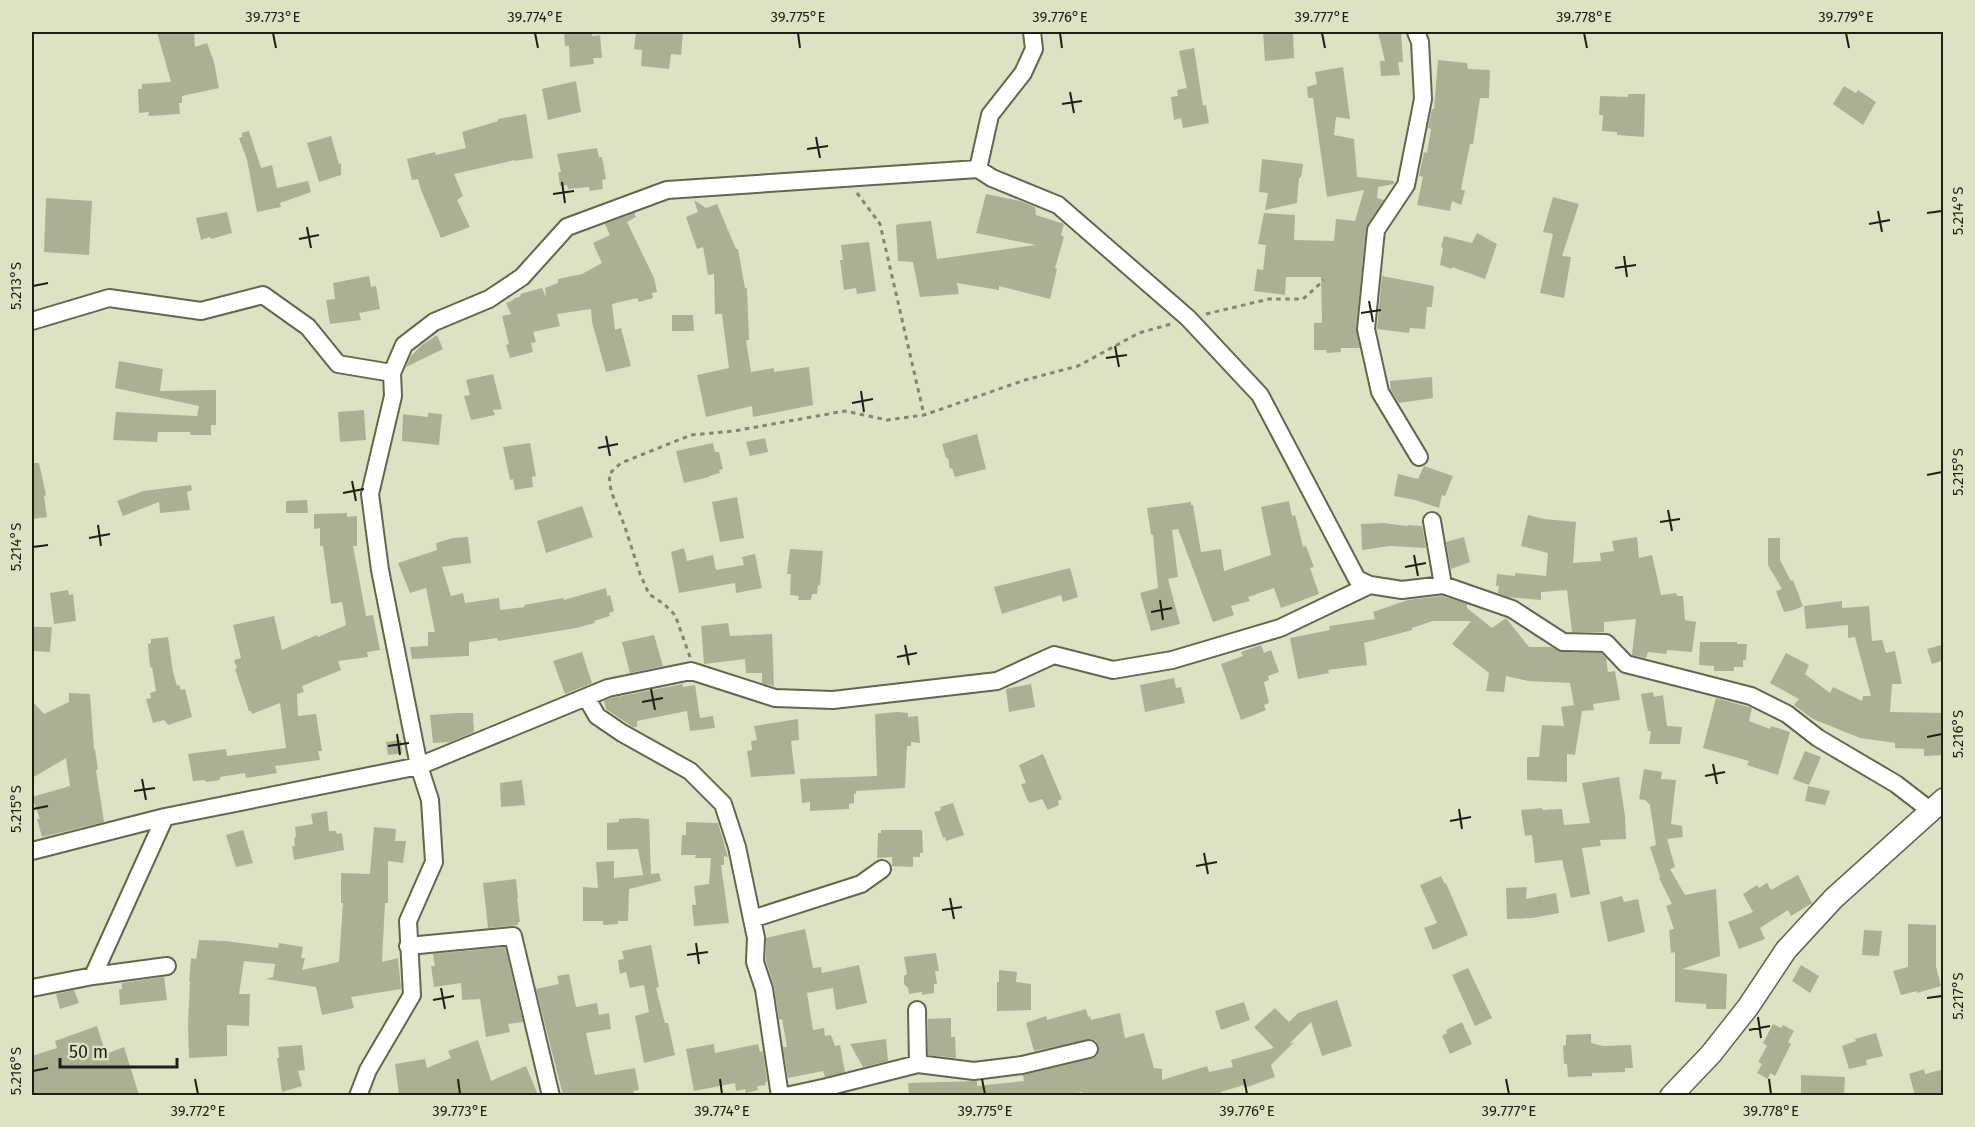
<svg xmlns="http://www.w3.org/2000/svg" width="1975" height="1127" font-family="'Fira Sans',sans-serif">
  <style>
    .building { fill: #abb094 }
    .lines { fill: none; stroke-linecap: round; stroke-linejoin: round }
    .minor-casing { stroke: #62674d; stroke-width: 20 }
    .tertiary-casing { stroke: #62674d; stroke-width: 24 }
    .path { stroke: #828671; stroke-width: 3; stroke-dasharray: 4.5 4.5; stroke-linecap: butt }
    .minor { stroke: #fff; stroke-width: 16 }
    .tertiary { stroke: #fff; stroke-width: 21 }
    .ticks { fill: none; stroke: #1e2015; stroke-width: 2 }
    .neatline { fill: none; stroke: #1e2015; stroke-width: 2 }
    .ticks-label { font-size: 15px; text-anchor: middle; fill: #1e2015 }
  </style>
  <rect width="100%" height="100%" fill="#dde2c5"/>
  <path class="building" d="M157,32H194L195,47L207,43L214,62L219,88L182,96V103H179L180,114L148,116L149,112L139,113L138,89H142V84L171,82Z
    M564,32H591L592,36L600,35L602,58H593L594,64L570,67L569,46H565Z
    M636,32H683L681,55L671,54L669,69L641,66L642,50L634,49Z
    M1263,32H1293L1294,58L1265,61Z
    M1378,32H1401L1403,62H1398L1400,75L1381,76L1380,61H1385Z
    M1194,48L1203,106L1206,105L1209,123L1183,128L1181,118L1174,120L1171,97L1178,96L1177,90L1187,88L1179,51Z
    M1438,60L1467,63L1468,69L1490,70L1489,98H1480L1473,144H1470L1461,189L1465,191L1461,205L1452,201L1450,211L1417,205L1423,177L1419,176L1424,152L1427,153L1431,129L1428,128L1432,109H1434Z
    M1343,67L1350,119L1336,117L1334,135L1354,139L1357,177L1394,181V184L1378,187L1377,198L1384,200L1366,229L1356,328L1360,348H1341V352L1327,353L1326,350H1314V323H1322L1321,277H1286L1285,295L1254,291L1257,269L1263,270L1266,245L1258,244L1264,213L1295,215L1294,240L1334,241L1336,219L1355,221L1364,190L1327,197L1313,98H1308L1307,87L1317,84L1315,72Z
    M576,81L581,112L548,120L542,89Z
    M1844,86L1856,93L1858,90L1876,102L1863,125L1833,104Z
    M1628,94H1645L1644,137L1617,135V132L1602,131L1603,115H1599L1600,96L1628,97Z
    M526,114L533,158L515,161V160L454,174L463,196L457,200L470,227L441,238L421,190L418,179L412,180L407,159L435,152L436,155L466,148L462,132L498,121V119Z
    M249,131L261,168L272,165L277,188L308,181L311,192L280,203L281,207L257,212L247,160L239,138L242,137V133Z
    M331,136L339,164L341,163V175L319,182L307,143Z
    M597,148L599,157H602L606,179L602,180L603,189L590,191L589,187L568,189L567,185L560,186L558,172H561L557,154Z
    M1262,159L1303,164L1301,177L1299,178L1297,203L1265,210L1268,193L1259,192Z
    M986,194L1020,201L1035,207L1036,215L1064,224L1061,235L1064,237L1055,268L1057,269L1050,299L999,286V290L957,283L959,294L920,297L913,262L898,261L896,225L899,224L931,221L937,259L1036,245L976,233Z
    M1553,197L1579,204L1562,256L1571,257L1564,298L1540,293L1553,234L1543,232Z
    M46,198L92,201L89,255L44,252Z
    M694,200L706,208L717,204L736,249H738L745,288H747L749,340H746L751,372L774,368V372L809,367L813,405L753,417L752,406L706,417L697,375L729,368L722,314H715L714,274L708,275L703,247L697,249L686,217L698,212Z
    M227,212L232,233L211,239L210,237L201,240L196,218Z
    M634,213L636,217L627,222L654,278L657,292L652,293L653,298L639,302L637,298L612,304L615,330L621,328L631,366L606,372L592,322L591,309L557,314L560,326L533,332L536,342L531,343L533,352L510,358L506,345L509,344L502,316L511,314L506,303L514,300L513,299L521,296L520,294L542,288L546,297L545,288L558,283V279L582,274L602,263L593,243L610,235L605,224Z
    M1477,233L1497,244L1485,279L1452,267V269L1440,265L1443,248L1441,247L1444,236L1472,243Z
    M869,242L876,291L857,294L856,288L844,290L840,260H843L841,245Z
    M369,276L371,287L376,286L380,309L359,313L361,320L330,324L326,300L335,299L333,283Z
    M1382,276L1434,286L1432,307H1427L1425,329L1410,328L1409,333L1377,329Z
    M672,315H693L694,331H672Z
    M437,335L443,349L406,367L411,356L422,345Z
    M119,361L163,369L160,391L216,390V425H211V435H190V432H158L157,442L113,440L116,412L197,416L199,406L115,388Z
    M493,374L502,409L493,410L495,415L471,420L464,396L470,395L466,380Z
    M1432,377L1433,398L1399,403L1391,390L1390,381Z
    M364,410L366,440L340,442L338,412Z
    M428,413L442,414L439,445L402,441L403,414L428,417Z
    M977,434L986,469L955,477L952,468L950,469L948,458H946L942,444Z
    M765,438L768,452L750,456L746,442Z
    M530,443L536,476L532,477L533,487L515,490L513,479L510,480L503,447Z
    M713,443L715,452H719L723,469L719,470L720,473L709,476V477L684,483L676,451Z
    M32,463H39L46,495L44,496L47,517L32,519Z
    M1424,466L1453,476L1445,496L1442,495L1439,508L1415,500L1394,496L1398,474L1418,479Z
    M191,485L192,490L187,492L190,510L160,513L159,502L123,516L117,501L143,491Z
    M737,497L744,538L720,542L712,502Z
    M307,500L308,513H286V501Z
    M1289,501L1292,516L1295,515L1303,547L1306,546L1314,567L1310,568L1319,594L1281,608L1274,588L1248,597L1250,601L1231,606L1234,615L1213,622L1178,529L1172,530L1178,577L1168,579L1180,624L1151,631L1140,593L1158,588L1153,535L1151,534L1147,508L1191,502V505H1193L1201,552L1221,549L1224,571L1271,555L1261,507Z
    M582,506L593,537L546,553L537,521Z
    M347,513V517L357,516V546H353L366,616L373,615L380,650L367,652L368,657L338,661L341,670L302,686L304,692L297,694L298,716L316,714L322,751H318L320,760L275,766L277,773L246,778L245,773L220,777V780L206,782L205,780L193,781L188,754L226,749L227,756L286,748L280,703L252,714L251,711H249L235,669L237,668L234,660L241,658L233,625L274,616L282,650L317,635L318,637L346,625L342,602L331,604L323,546H320V528L314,529V514Z
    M1528,515L1544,519L1576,522L1573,563L1601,561L1600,553L1614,551L1612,541L1637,537L1639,558L1652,555L1661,595L1676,593L1677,596H1683L1685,620L1696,622L1692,652L1667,650L1666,654L1648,652L1646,658L1632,655L1636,619L1604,622V632H1572L1567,590L1541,592V600L1508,597L1498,593L1499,586H1496L1497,574L1515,576V573L1546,576L1548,553L1521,546Z
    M1384,523L1407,526L1408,525L1422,526L1426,548L1390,546L1362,550L1361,524Z
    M468,537L471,563L442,567L451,596L463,593L465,603L499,598L500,610L525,607L524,605L563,598L564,600L606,588L607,596L610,595L614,611L609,613L610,616L594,621L595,623L576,628L498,641L497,638L469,642V656L412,659L410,647L428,646V632H435L426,588L410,593L398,563L437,550L436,543L453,538Z
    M1464,537L1470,562L1451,569L1446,542Z
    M1768,538H1780V560L1791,581L1793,580L1803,606L1794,610L1784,612L1776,591L1782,589L1768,565Z
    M684,548L687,561L713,555L716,570L744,565L742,557L755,554L762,588L736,593L735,583L679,593L671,552Z
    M790,549L823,551L820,586L818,585L817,594H812L811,600H798L799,596L790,595L791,574H787Z
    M1070,568L1078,597L1063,602L1061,595L1002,614L994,587Z
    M68,590L69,595L73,594L76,621L54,624L50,593Z
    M1442,596L1467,604V608L1492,628L1506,618L1529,647H1551L1563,652L1601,653L1606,658L1608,672L1615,671L1620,700L1593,704L1594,710L1582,711L1575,755L1567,754V782L1527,780V757H1539L1542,725L1564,726L1561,707L1574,705L1570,683L1528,681L1506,676L1504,692L1486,691L1489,673L1452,644L1471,621H1433L1412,628V630L1364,643L1367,665L1328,670L1329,673L1298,679L1290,638L1330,630L1329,626L1375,619L1373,612L1408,600Z
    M1842,601V608L1869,606L1872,641L1882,640L1886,653L1895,651L1902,684H1892L1890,712L1944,713V755L1924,756V749L1895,748V743L1860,738L1813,719L1794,705L1799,699L1770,683L1786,653L1809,665L1805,674L1830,693L1833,687L1862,701L1863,696H1871L1855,637L1848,638V625L1806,629L1804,606Z
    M728,623L730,636L772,634L774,686L762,683V673H746L745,659L704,664L701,626Z
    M34,627H52L50,652L33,651Z
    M654,635L663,666L630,673L622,642Z
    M168,637L173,672L177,686L179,685L181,690L185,689L192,717L168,725L164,720L153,723L146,699L151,698L150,693L156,691L152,667L150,668L148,644L151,643V639Z
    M1700,642H1737V644H1747L1746,660H1743V667H1734V671H1714V666L1699,665Z
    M1261,645L1264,653L1271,650L1279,672L1268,676L1269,680L1264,682L1269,703L1264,705L1266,710L1241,720L1221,664L1243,656L1241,652Z
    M1941,645L1944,660L1932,664L1927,649Z
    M582,652L592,683L565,694L553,661Z
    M1174,678L1176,688L1181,687L1185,703L1145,712L1140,685Z
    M683,684V687L695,685L700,718L713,716L715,728L690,731L687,711L637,721V727H633L606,709L604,701L611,698Z
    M1031,684L1035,707L1009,712L1006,689Z
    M1653,692L1654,697L1663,695L1667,726L1682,727L1680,744H1649L1651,731H1648L1641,694Z
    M69,693L90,694L94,750L95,749L98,770H96L104,822L42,837L37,819H40L32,797L70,786L66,758L32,778V701L44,714L69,702Z
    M1716,698L1752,708L1749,721L1770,729L1771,726L1790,732L1778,775L1747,765L1749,761L1703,748Z
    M897,712L908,713V717L918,716L920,743L911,742V746H907L905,788L856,791V794H854V803L849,804V809L810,811V802L802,803L800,779L877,776L875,714Z
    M457,713H473L474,732L450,742L433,743L430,715Z
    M798,719L799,740L791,741L795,774L751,777L747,751L752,750L751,741L757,740L754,726Z
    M401,740L402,753L388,755L386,742Z
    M1805,751L1821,757L1809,785L1793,779Z
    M1043,754L1062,799L1058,801L1059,805L1048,810L1042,799L1030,803L1027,799L1021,784L1026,783L1019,765Z
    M1644,769L1662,772L1661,779L1676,780L1671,824L1682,826L1683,837L1667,839L1675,867L1670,869L1685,895L1716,889L1720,956L1682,969L1727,974L1726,1009H1706V1004L1675,1002V952L1671,953L1669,930L1674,929L1666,906L1672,904L1659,878L1660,877L1650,847L1656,845L1650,805L1645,800L1639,799Z
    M1619,777L1625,816L1626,839L1600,840L1601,846L1582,848L1590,894L1571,898L1562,860L1535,863L1532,835L1525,836L1521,810L1542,808V810L1562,809L1564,825L1590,823L1582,783Z
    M522,780L525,805L501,807L500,783Z
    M1808,786L1830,791L1825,805L1805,801Z
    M953,803L964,835L946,841L945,837L943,838L934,812L941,810L940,807Z
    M327,811L329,831H336L337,834L342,833L344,850L294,860L292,846H295L294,838L296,837L295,827L313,824L311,814Z
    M636,818L649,819L651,874L659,873L661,881L629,889L628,921H618V924L603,925V921H583V887L598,888L596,862L614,861V878L643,875L638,849L607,850V823L619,822V819Z
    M686,822L718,823L728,857L724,856V865H721L729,923L694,926L692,905H696L694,886L709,884L711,858H695L696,855H681L682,835H686Z
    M374,827L396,829L395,841H406L403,863L388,861V903H385L382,962L398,958L401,989L351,997L354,1008L322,1015L316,987L266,979L273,977L275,964L244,961L239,994H250L249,1026L227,1025V1056L189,1058L188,1025L190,981H189L191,958L196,959L199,940L225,941L278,948L279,943L303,947L301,958H305L302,970L339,962L343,903H341V873L370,874Z
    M243,830L253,863L236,867L226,835Z
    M881,830H922L923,853H920V857H913V867L892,866V857L877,858L878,833H881Z
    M1798,875L1812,903L1791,916L1788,910L1760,928L1765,939L1739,949L1728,922L1753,912L1743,894L1757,885L1759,888L1767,883L1771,890Z
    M1441,876L1445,884L1446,883L1468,935L1433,950L1424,928L1437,923L1420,885Z
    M516,879L518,898H517L520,922H518V925L488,928L483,883Z
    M1527,887L1526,899L1556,893L1559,913L1532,918L1507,919L1506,888Z
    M1622,896L1624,902L1638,899L1645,932L1608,942L1600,902Z
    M1908,924L1936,925V967L1941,986L1917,993V991L1901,995L1893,971L1908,967Z
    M805,929L813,968L821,967L822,973L859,965L867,1003L836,1010L833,988L807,993L813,1030L824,1028L825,1036L831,1035L835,1046L840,1045L845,1072L825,1077L823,1071L788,1078L783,1047H787L782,1019L779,1020L774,986L766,961V938Z
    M1864,930L1882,931L1879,956L1862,955Z
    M651,945L659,987L656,988L665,1023H668L675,1055L644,1063L635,1016L649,1012L644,985L630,988L626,972L620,974L618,960L624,959L622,951Z
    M505,947L523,1022L508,1024L510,1032L486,1037L480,999L462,1000L461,983L434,987L431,966H435L433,954Z
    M936,953L939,971H935L937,984H934V993L922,995V992L909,994L908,988L904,984V976L907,974L904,957Z
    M1801,965L1819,976L1810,993L1792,981Z
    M1468,968L1492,1018L1475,1026L1452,975Z
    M999,970L1017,972L1016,982L1031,984V1010L997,1011V982H999Z
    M569,974L576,1007L597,1003L599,1015L609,1013L611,1029L586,1033L595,1075L635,1068L639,1090L633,1091L635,1095H563L536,989L559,984L557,976Z
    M164,977L167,1000L120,1005L119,989H122V983Z
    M74,990L79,1003L60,1009L56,994Z
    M1337,1000L1352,1046L1322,1056L1311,1022L1289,1044L1294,1042L1271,1065L1275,1077L1245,1088L1244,1085L1221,1092L1222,1095H1084L1082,1092L1069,1095H909L908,1083L977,1081V1086L1024,1081L1023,1075L1091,1059L1097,1056L1099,1051V1046L1096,1041L1091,1039L1034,1051L1026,1023L1046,1016L1047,1020L1086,1009L1088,1017L1090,1016L1091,1020L1120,1013L1125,1038L1144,1033L1154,1068L1162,1069V1080L1207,1066L1209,1072L1233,1067L1231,1060L1274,1048L1254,1027L1275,1008L1289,1022L1298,1013Z
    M1244,1002L1250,1020L1221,1030L1215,1011Z
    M951,1018V1037H955L956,1058L928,1055V1019Z
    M1462,1022L1472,1044L1450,1054L1442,1036L1447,1033L1446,1030Z
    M1773,1024L1781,1028L1783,1025L1794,1031L1788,1042L1791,1044L1775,1076L1770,1073L1768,1079L1757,1073L1762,1064L1758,1062L1767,1046L1763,1043Z
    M97,1026L106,1054L124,1047L139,1095H32V1056L57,1048L55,1041Z
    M1876,1033L1883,1056L1866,1060L1867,1065L1849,1069L1842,1046L1856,1041L1855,1039Z
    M1591,1034V1043L1603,1046L1631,1045L1633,1068H1625V1072L1592,1073V1076L1568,1077L1567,1064H1564L1563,1046L1566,1045V1035Z
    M886,1039L888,1061L863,1067L850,1044Z
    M478,1040L491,1081L526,1066L538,1095H399L395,1064L425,1059L427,1068L451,1058L448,1051Z
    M714,1044L715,1053L758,1044L760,1052L763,1051L767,1082H765L766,1085L757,1086L758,1090L746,1093L745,1089L736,1091L735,1083L694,1091L686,1049Z
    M302,1045L305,1070L298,1071L302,1086L282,1092L277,1058H279L278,1047Z
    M1924,1069L1925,1074L1944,1069V1095H1915L1909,1074Z
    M1801,1075L1845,1077L1844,1095H1801Z"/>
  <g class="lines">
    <g class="minor-casing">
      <path id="minor" d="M1416,32L1420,42L1423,99L1406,185L1376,230L1366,329L1380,392L1419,457
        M978,169L990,115L1023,73L1034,49L1032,32
        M32,321L109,298L201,311L263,295L308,327L338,364L392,373
        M1432,521L1443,585
        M586,697L597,716L622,733L690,771L723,804L737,847L752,919
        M32,851L165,817L419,766L608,688L691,671L775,698L833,700L997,681L1054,655L1113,670L1172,660L1280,628L1370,585
        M408,946L513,936L551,1096
        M93,976L167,966
        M32,988L93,976L165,817
        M918,1064L974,1071L1022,1065L1089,1049
        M358,1096L368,1070L412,995L408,921L434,862L430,800L419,766L380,570L370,494L393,396L392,373L404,345L434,322L489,299L522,277L567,227L667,190L978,169L992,178L1058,205L1188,318L1260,395L1357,579L1370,585L1402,590L1443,585L1512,609L1563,642L1606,643L1626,664L1751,696L1787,714L1818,738L1896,784L1931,811
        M780,1096L764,989L755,962L756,938L752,919L861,884L882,869
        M786,1096L827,1087L918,1064L917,1010"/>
    </g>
    <g class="tertiary-casing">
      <path id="tertiary" d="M1671,1096L1711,1054L1748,1007L1786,950L1834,898L1944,799"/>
    </g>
    <path class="path" d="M857,193L880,224L924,415
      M1206,314L1269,299H1303L1324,280
      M690,657L675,615L664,604L649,594L640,574L625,527L611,491L609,474L621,463L691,435L734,431L845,411L887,420L924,415L1025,380L1078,366L1139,333L1171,324"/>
    <use href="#minor" class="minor"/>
    <use href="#tertiary" class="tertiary"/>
  </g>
  <path class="ticks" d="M273,33L276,48M535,33L538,48M798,33L800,48M1060,33L1062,48M1322,33L1325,48M1584,33L1587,48M1846,33L1849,48M1070,92L1074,113M1062,104L1082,101M816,137L820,158M807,149L828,146M562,182L565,203M553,194L574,191M1878,211L1882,232M1927,213L1942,211M1869,224L1890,220M307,227L311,248M299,239L319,235M1624,256L1627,277M1615,268L1636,265M33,286L48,283M1369,301L1373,322M1361,313L1381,310M1115,346L1119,367M1106,358L1127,355M861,391L864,412M852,403L873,399M606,436L610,456M598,448L618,444M1927,475L1942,472M352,481L356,501M343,493L364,489M1668,510L1672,531M1660,522L1680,519M98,525L101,546M89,538L110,534M33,547L48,545M1414,555L1418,576M1405,567L1426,563M1160,600L1163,620M1151,612L1172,608M905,645L909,665M897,657L917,653M651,689L655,710M642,702L663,698M397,734L400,755M1927,737L1942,734M388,746L409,743M1713,764L1717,784M1705,776L1725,772M142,779L146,800M134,791L155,788M33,809L48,806M1459,809L1462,829M1450,821L1471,817M1204,853L1208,874M1196,866L1217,862M950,898L954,919M942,910L962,907M696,943L699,964M687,955L708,952M441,988L445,1009M1927,998L1942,996M433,1000L454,996M1758,1017L1761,1038M1749,1030L1770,1026M33,1071L48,1068M195,1079L198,1094M458,1079L460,1094M720,1079L722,1094M982,1079L985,1094M1244,1079L1247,1094M1506,1079L1509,1094M1769,1079L1771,1094"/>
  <rect width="1975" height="1127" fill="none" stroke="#dde2c5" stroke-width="66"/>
  <path d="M60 1058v9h117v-9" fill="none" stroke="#1e2015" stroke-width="3"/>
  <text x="69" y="1058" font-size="18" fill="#1e2015" stroke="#dde2c5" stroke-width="4.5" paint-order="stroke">50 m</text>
  <rect x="33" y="33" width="1909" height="1061" class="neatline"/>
  <g class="ticks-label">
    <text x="273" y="22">39.773°E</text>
    <text x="535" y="22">39.774°E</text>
    <text x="798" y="22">39.775°E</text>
    <text x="1060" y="22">39.776°E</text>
    <text x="1322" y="22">39.777°E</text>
    <text x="1584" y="22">39.778°E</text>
    <text x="1846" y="22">39.779°E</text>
    <text transform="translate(1958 211) rotate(-90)" y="5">5.214°S</text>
    <text transform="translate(16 286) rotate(-90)" y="5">5.213°S</text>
    <text transform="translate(1958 472) rotate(-90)" y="5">5.215°S</text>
    <text transform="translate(16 547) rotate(-90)" y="5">5.214°S</text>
    <text transform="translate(1958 734) rotate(-90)" y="5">5.216°S</text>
    <text transform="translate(16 809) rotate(-90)" y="5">5.215°S</text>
    <text transform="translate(1958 996) rotate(-90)" y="5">5.217°S</text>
    <text transform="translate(16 1071) rotate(-90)" y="5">5.216°S</text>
    <text x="198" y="1116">39.772°E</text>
    <text x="460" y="1116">39.773°E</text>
    <text x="722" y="1116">39.774°E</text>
    <text x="985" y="1116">39.775°E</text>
    <text x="1247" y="1116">39.776°E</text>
    <text x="1509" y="1116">39.777°E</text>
    <text x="1771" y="1116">39.778°E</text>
  </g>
</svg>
